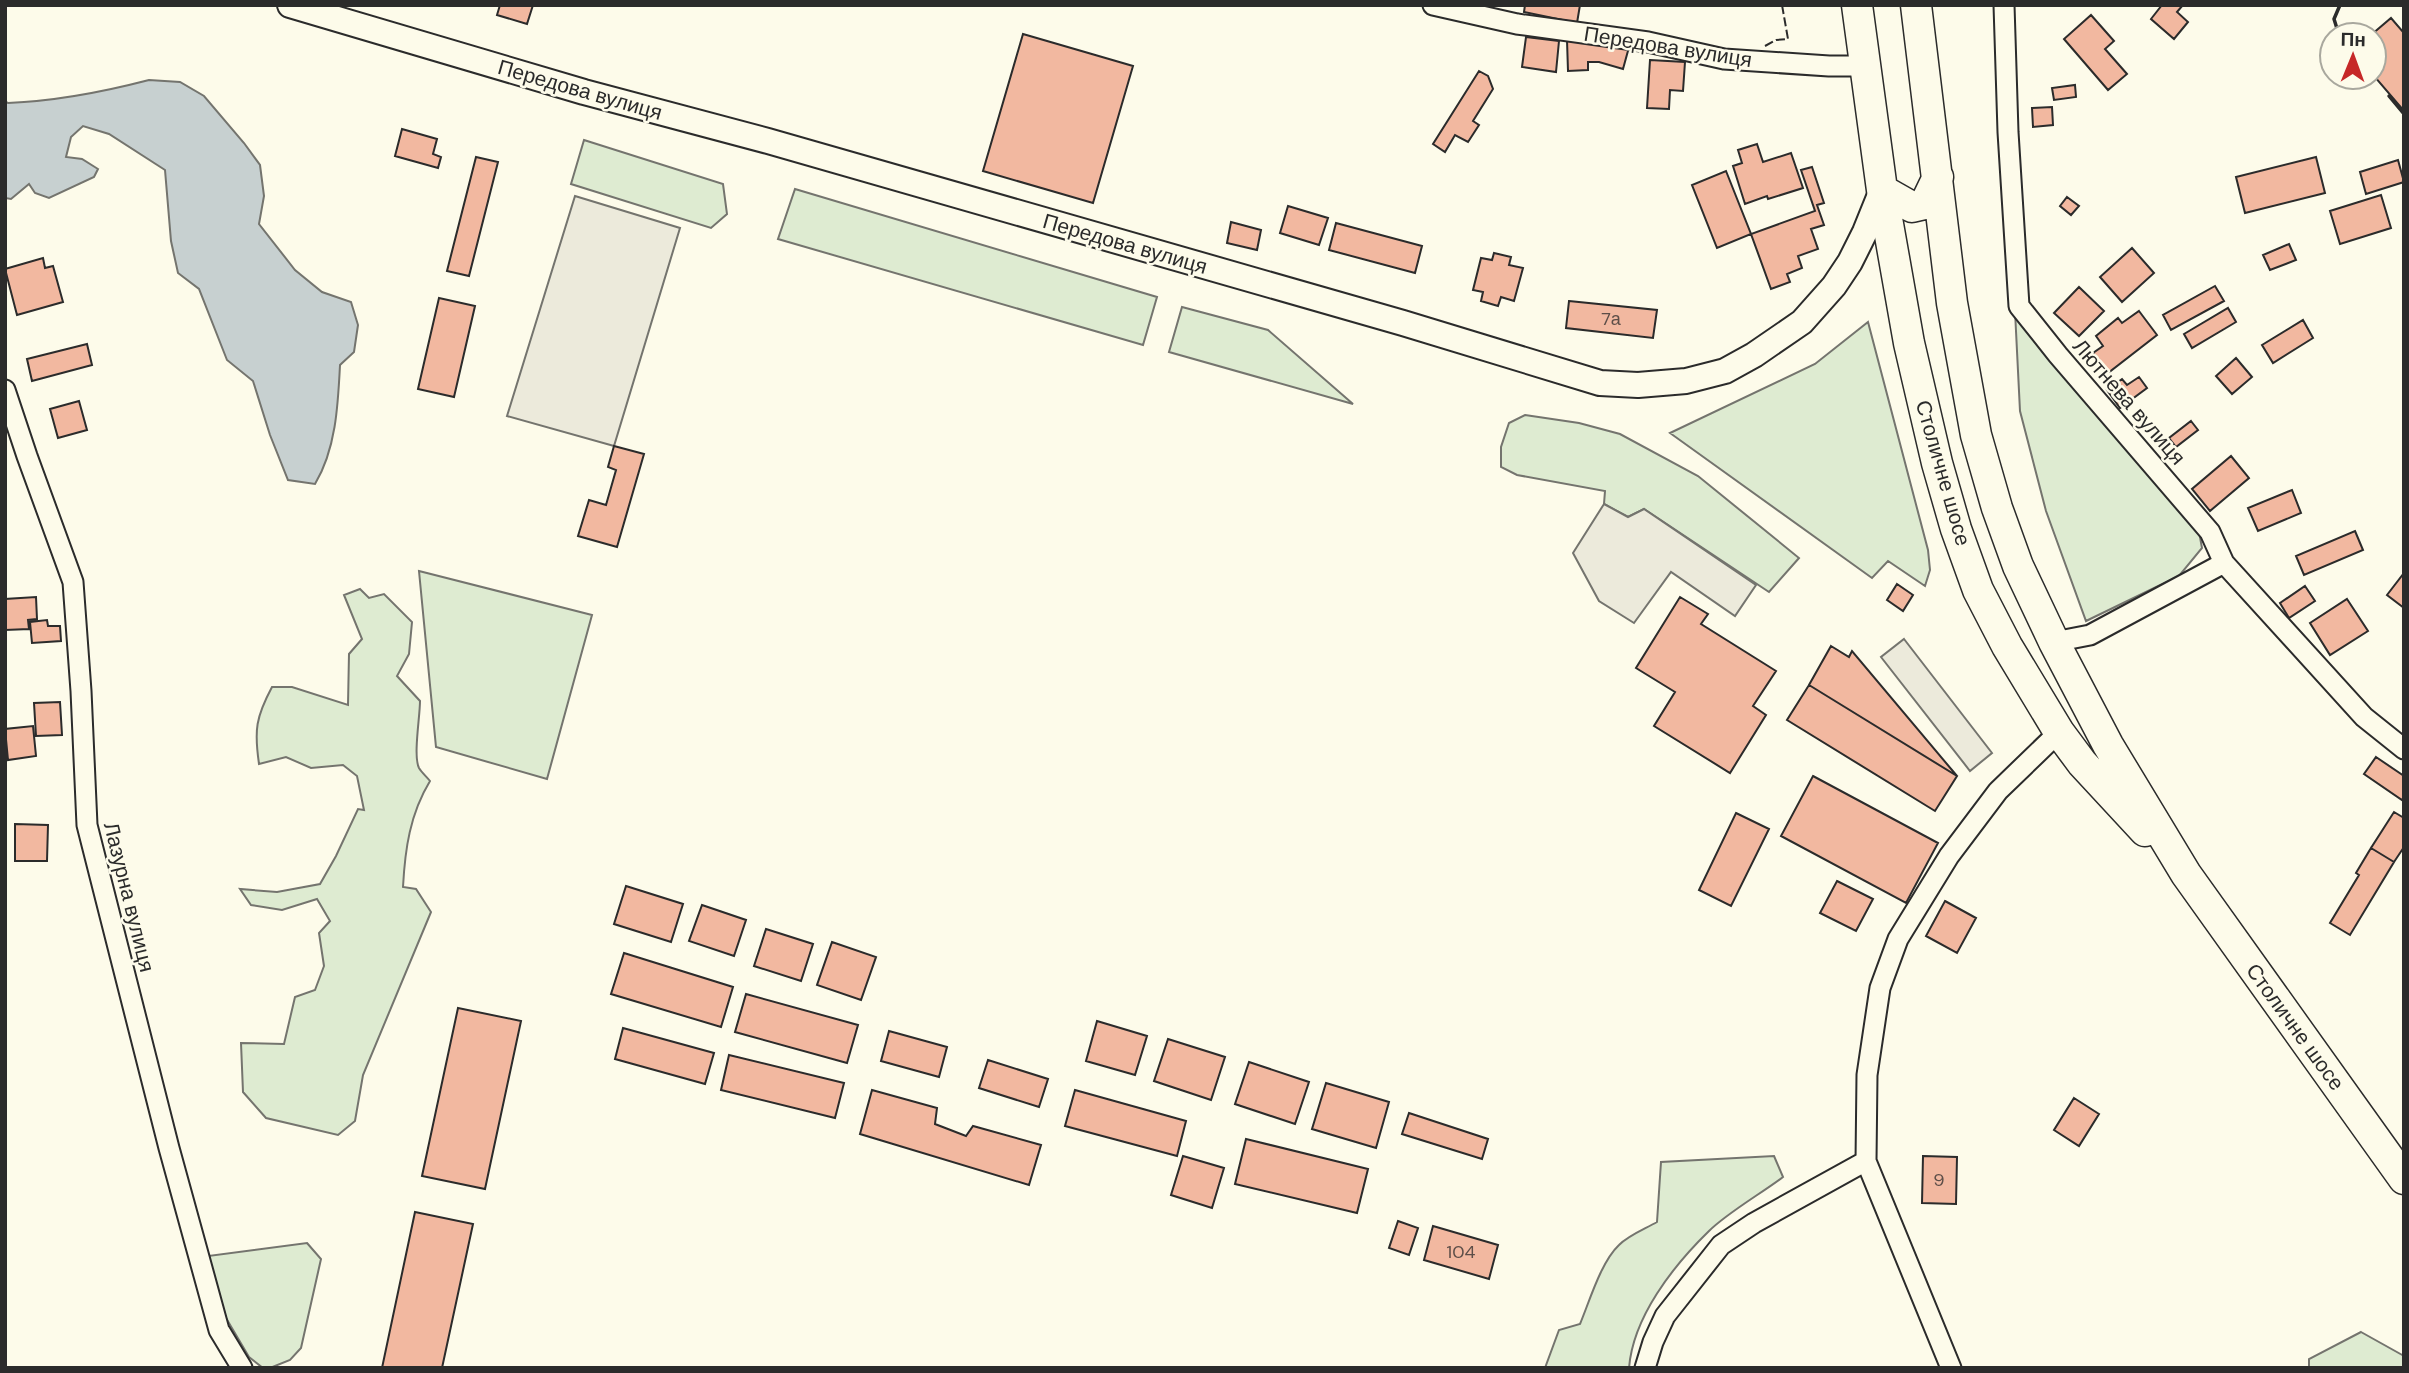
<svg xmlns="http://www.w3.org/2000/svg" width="2409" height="1373" font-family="'DM Sans',sans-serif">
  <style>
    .green { fill: #deebd1; stroke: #74746e; stroke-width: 2 }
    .parking { fill: #eceadb; stroke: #74746e; stroke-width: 2 }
    .water { fill: #c7d0d0; stroke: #74746e; stroke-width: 2 }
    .building { fill: #f2b8a0; stroke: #2b2b2b; stroke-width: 2 }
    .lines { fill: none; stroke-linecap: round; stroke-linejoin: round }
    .minor-casing { stroke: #2b2b2b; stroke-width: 23 }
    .tertiary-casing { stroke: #2b2b2b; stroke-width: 28 }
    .primary-casing { stroke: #2b2b2b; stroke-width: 33 }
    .minor { stroke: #fdfbea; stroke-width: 19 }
    .tertiary { stroke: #fdfbea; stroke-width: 24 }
    .primary { stroke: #fdfbea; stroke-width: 30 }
    .fence { stroke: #2b2b2b; stroke-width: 2; stroke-dasharray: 9 3.5; stroke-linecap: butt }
    .wall { stroke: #2b2b2b; stroke-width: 3.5 }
    .labels { text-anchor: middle; stroke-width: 5; stroke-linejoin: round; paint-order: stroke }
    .number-label { font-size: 18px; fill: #5d4e48 }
    .street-label { font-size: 21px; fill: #2b2b2b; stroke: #fdfbea }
  </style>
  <rect width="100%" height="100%" fill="#fdfbea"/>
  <path class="green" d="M584,140L723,184L727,214L711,228L571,184Z
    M795,189L1157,297L1143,345L778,239Z
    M1182,307L1268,330L1353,404L1169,352Z
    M2015,311L2195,510L2202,548L2179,576L2086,621L2046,511L2020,411Z
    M1868,322L1928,550L1930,570L1925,586L1888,561L1872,578L1670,433L1815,364Z
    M1525,415L1579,423L1620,434L1698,476L1799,558L1769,592L1644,509L1628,517L1604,504L1605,491L1517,475L1501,467V447L1509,423Z
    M419,571L592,615L547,779L436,747Z
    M360,589L369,598L384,594L412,622L409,654L397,676L420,701C420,717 413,756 419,768C422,773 427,777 430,781C410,814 405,849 403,887L416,889L431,912L363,1075L355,1121L338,1135L266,1118L243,1092L241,1043L284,1044L295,997L315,990L324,966L319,933L330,921L317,899L282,910L251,905L240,889L277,892L320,884L336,856L358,809L364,810L357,776L343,765L311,768L286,757L259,764C254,730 256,717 272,687H292L348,705L349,654L362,639L344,595Z
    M1774,1156L1783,1177C1762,1193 1727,1213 1709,1231C1673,1266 1633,1317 1629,1368H1545L1559,1330L1580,1324C1590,1300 1601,1262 1619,1245C1629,1235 1645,1229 1657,1222L1661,1162Z
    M307,1243L321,1259L301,1348L290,1360L270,1368H263L249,1357L226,1318L208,1256Z
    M2361,1332L2404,1356V1368H2309V1359Z"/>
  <path class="parking" d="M575,196L680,228L614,446L507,416Z
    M1604,504L1628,517L1644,509L1756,585L1735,616L1671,572L1634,623L1599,601L1573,553Z
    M1904,639L1992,753L1970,771L1881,657Z"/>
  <path class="water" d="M149,80L180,82L204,96L244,143L260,165L264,196L259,224L295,270L322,292L351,302L358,325L354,352L340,365C338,405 336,449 315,484L288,480L270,435L253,381L227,360L199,289L178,273L171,241L165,170L109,134L83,126L71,137L66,157L82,159L98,169L94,177L49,198L35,193L29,184L11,199L5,198V101L8,103C56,101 103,92 149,80Z"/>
  <path class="building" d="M500,5H533L527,24L497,15Z
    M1525,5H1580L1577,23L1524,12Z
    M2162,5H2183L2177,12L2188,22L2174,39L2151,19Z
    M2091,15L2114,41L2105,49L2127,74L2108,90L2064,39Z
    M2391,18L2404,33V111L2374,76V35H2371Z
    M1023,34L1133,66L1093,203L983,171Z
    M1526,37L1559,41L1556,72L1522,67Z
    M1567,40L1629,47L1623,69L1599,62H1588V70L1568,71Z
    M1650,60L1685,62L1683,91L1670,90L1669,109L1647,108Z
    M1479,71L1488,76L1493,89L1473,121L1479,125L1468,142L1455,135L1445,152L1433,144Z
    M2075,85L2076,97L2054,100L2052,88Z
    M2052,107L2053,125L2033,127L2032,108Z
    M402,129L437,139L433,154L441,157L438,168L395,156Z
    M1757,144L1763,162L1791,153L1803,188L1768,199L1767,196L1745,204L1733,166L1742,163L1738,150Z
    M476,157L498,162L469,276L447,271Z
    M2316,157L2325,193L2245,213L2236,177Z
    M2398,160L2404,182L2366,194L2360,172Z
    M1812,167L1824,203L1817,205L1824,225L1811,229L1818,249L1798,256L1802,268L1787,274L1790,282L1771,289L1751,234L1815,211L1801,170Z
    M1726,171L1751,234L1717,248L1692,185Z
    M2381,195L2391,228L2340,244L2330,211Z
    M2067,197L2079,206L2071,215L2060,206Z
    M1288,206L1328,218L1319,245L1280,233Z
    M1231,222L1261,230L1257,250L1227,243Z
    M1336,223L1422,246L1415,273L1329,250Z
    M2289,244L2296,260L2270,270L2263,255Z
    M2132,248L2154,273L2122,302L2100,277Z
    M1494,253L1511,257L1509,265L1523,268L1514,301L1501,297L1498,306L1481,301L1483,292L1473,290L1481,258L1492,260Z
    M43,258L45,268L53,266L63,302L17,315L5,269Z
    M2215,286L2224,301L2171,330L2163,315Z
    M2079,287L2104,311L2079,336L2054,313Z
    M439,298L475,306L454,397L418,389Z
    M1569,301L1657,310L1653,338L1566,328Z
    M2228,308L2236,322L2192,348L2184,334Z
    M2139,311L2157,335L2108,373L2093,353L2103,346L2096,336L2118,318L2122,323Z
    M2303,320L2313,338L2273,363L2262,345Z
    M87,344L92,365L32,381L27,359Z
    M2236,358L2252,377L2232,394L2216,376Z
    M2139,377L2147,388L2120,408L2107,390L2122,379L2127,385Z
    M79,401L87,430L58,438L50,409Z
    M2191,421L2198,430L2176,447L2169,438Z
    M614,446L644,454L617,547L578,536L589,500L606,505L616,470L608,467Z
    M2231,456L2249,478L2210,511L2192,489Z
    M2292,490L2301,513L2258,531L2248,508Z
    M2355,531L2363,550L2304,575L2296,556Z
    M2404,573V608L2387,595Z
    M1897,584L1913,595L1903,611L1887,600Z
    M2305,586L2315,601L2289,618L2280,603Z
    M36,597L37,619L28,620L29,629L5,630V599Z
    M1680,597L1708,614L1701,624L1776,671L1753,706L1766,715L1730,773L1654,726L1675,692L1636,668Z
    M2347,599L2368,631L2330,655L2310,623Z
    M47,620L48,626H60L61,641L32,643L30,622Z
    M1831,646L1849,657L1852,651L1957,776L1809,685Z
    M1809,685L1957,776L1935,811L1787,720Z
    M60,702L62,735L36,736L34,703Z
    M33,726L36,756L8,760L5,729Z
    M2376,757L2404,776V797L2402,800L2364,774Z
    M1813,776L1938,843L1906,903L1781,836Z
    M2394,812L2404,818V847L2394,862L2371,848Z
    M1736,813L1769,829L1731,906L1699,890Z
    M15,824L48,825L47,861H15Z
    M2371,848L2394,862L2350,935L2330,923L2359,875L2356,873Z
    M1837,881L1873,899L1856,931L1820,913Z
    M626,886L683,904L671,942L614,924Z
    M1945,901L1976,918L1957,953L1926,936Z
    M702,905L746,920L734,956L689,941Z
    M766,929L813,944L801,981L754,966Z
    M832,942L876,957L861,1000L817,985Z
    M624,953L733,987L721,1027L611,994Z
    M746,994L858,1025L847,1063L735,1032Z
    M458,1008L521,1021L485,1189L422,1176Z
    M1097,1021L1147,1036L1135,1075L1086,1061Z
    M623,1028L714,1053L705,1084L615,1059Z
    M889,1031L947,1047L939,1077L881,1061Z
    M1168,1039L1225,1057L1211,1100L1154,1081Z
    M729,1055L844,1083L835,1118L721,1090Z
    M988,1060L1048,1079L1039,1107L979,1088Z
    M1249,1062L1309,1082L1295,1124L1235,1104Z
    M1326,1083L1389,1102L1376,1148L1312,1129Z
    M872,1090L937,1108L935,1124L966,1136L973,1126L1041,1145L1029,1185L860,1134Z
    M1075,1090L1186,1121L1177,1156L1065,1126Z
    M2074,1098L2099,1114L2079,1146L2054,1130Z
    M1409,1113L1488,1139L1482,1159L1402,1134Z
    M1246,1139L1368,1169L1357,1213L1235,1184Z
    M1183,1156L1224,1168L1212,1208L1171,1195Z
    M1923,1156L1957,1157L1956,1204L1922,1203Z
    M415,1212L473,1224L442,1368H382Z
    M1398,1221L1418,1228L1409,1255L1389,1248Z
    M1433,1226L1498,1245L1489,1279L1424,1260Z"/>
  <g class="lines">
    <g class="minor-casing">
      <path id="minor" d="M1433,5L1517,24L1648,42L1724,59L1829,66H1864
        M2004,5L2008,132L2019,306L2058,355L2210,532L2224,563L2364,717L2404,749
        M5,390L27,456L73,582L81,691L87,825L169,1148L219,1330L242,1368
        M2054,642L2090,635L2224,563
        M1645,1368L1653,1342L1665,1316L1721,1245L1754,1223L1866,1161
        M1951,1368L1866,1161L1867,1075L1880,988L1898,939L1949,856L1998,791L2059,732"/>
    </g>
    <g class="tertiary-casing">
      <path id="tertiary" d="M290,5L584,92L768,141L1403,323L1600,383L1638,385L1686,381L1725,371L1754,355L1802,322L1834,286L1850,262L1865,232L1882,190"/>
    </g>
    <g class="primary-casing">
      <path id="primary" d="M1857,5L1882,190L1909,343L1937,463L1956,529L1978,590L2007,646L2059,732L2082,763L2145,831
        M1916,5L1952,303L1976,435L1997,508L2018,566L2054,642L2108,745L2186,874L2404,1179
        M1882,190L1912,207L1925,204L1938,177"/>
    </g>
    <use href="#minor" class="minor"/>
    <use href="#tertiary" class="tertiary"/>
    <use href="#primary" class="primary"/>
    <path class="fence" d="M1765,46L1776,40L1788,39L1782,5"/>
    <path class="wall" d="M2339,35L2334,19L2340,5
      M2389,96L2404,114"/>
  </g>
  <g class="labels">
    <g class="number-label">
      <text x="1611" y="325">7а</text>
      <text x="1939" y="1186">9</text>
      <text x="1461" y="1258">104</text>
    </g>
    <g class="street-label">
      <text transform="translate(1668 47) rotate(9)" y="7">Передова вулиця</text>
      <text transform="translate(580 90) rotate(16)" y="7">Передова вулиця</text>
      <text transform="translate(1125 244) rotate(16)" y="7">Передова вулиця</text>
      <text transform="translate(2129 402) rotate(49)" y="7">Лютнева вулиця</text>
      <text transform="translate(1943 473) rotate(74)" y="7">Столичне шосе</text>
      <text transform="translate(129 897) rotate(76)" y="7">Лазурна вулиця</text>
      <text transform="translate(2295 1027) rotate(54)" y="7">Столичне шосе</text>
    </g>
  </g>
  <rect width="2409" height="1373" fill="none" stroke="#2b2b2b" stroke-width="14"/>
  <g transform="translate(2353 56) rotate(1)"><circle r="33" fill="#fdfbea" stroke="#a9a89e" stroke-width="2"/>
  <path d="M0-5L12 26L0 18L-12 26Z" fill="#c62828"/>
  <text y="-10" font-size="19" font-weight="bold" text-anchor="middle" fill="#2b2b2b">Пн</text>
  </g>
</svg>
